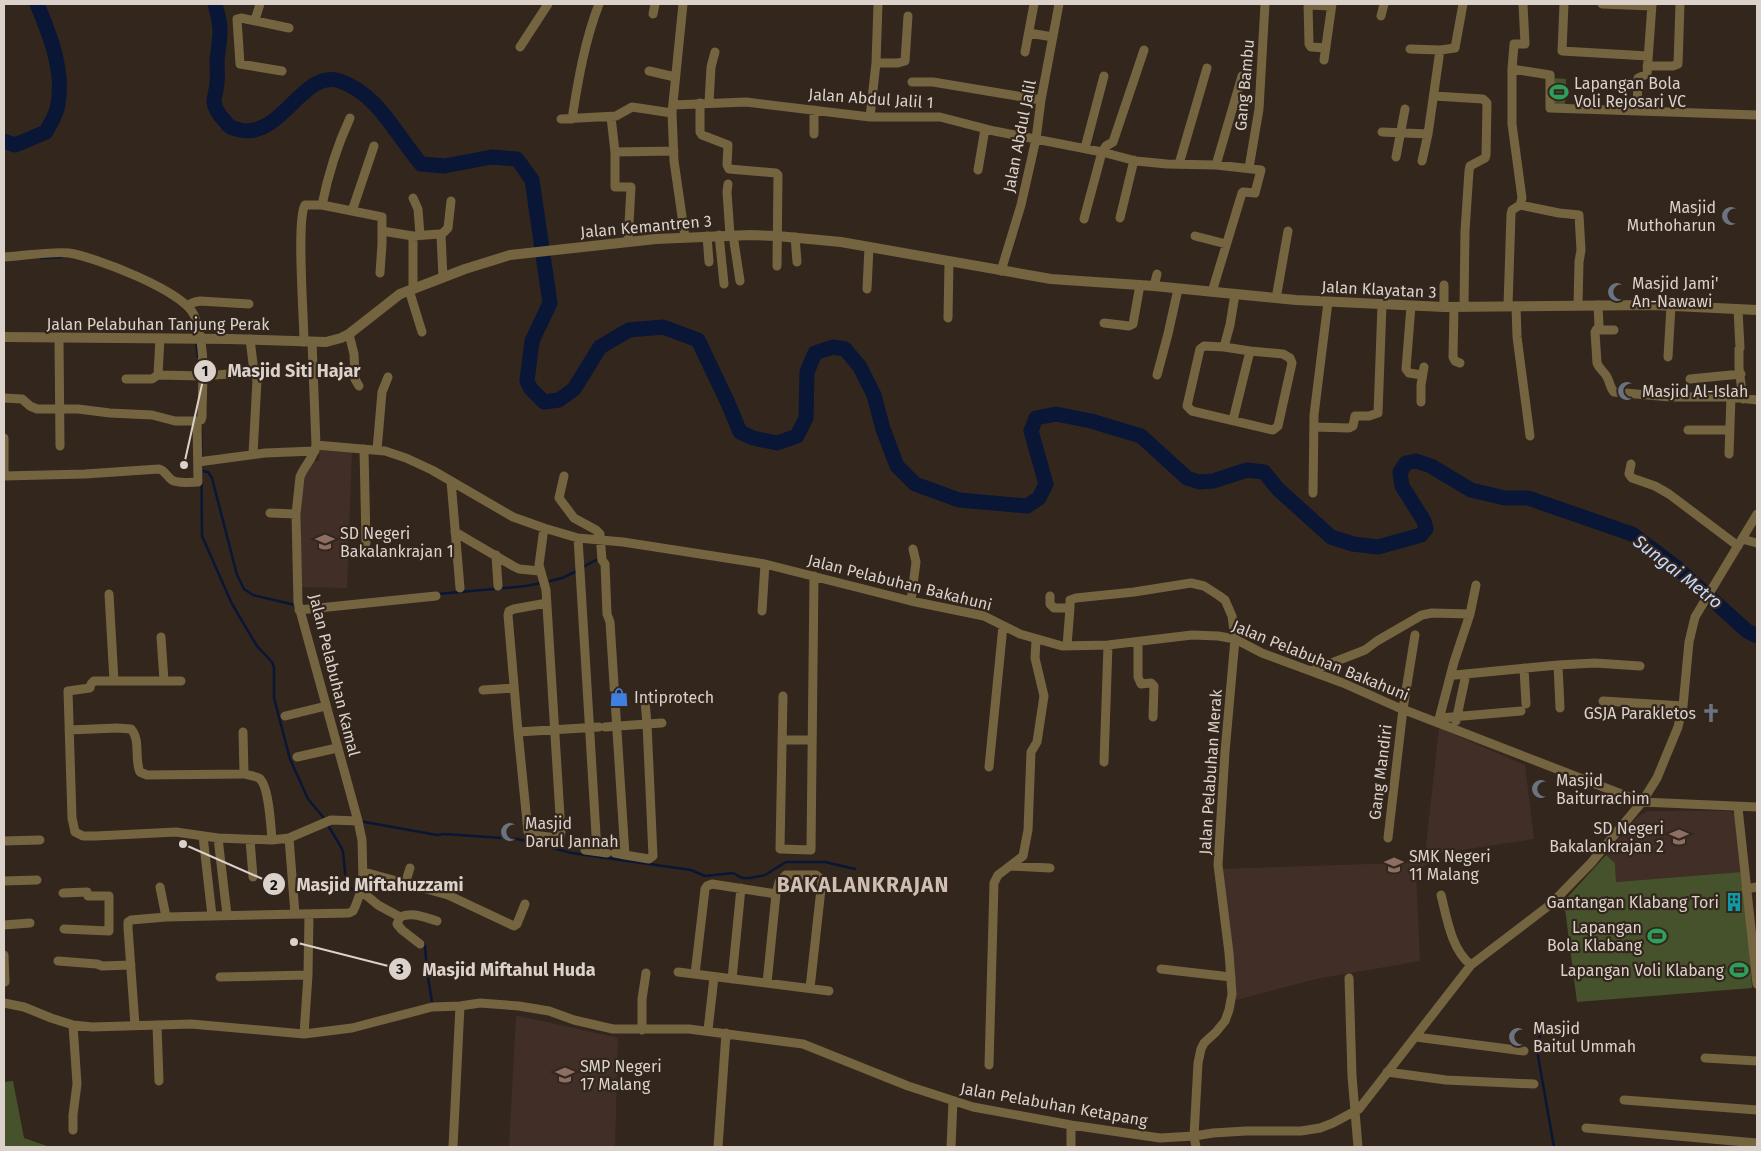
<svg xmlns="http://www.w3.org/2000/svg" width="1761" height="1151" font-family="'Fira Sans',sans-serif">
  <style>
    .education { fill: #412f27 }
    .green { fill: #46522b }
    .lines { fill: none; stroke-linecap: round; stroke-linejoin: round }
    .stream { stroke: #091635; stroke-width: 2.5 }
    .river { stroke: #091635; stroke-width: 15 }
    .minor { stroke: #756440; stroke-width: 9 }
    .tertiary { stroke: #756440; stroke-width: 10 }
    .labels { text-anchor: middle; stroke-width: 4.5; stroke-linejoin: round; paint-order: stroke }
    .poi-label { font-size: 16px; fill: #dbd2cc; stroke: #33261c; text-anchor: start }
    .street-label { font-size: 16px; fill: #dbd2cc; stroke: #33261c }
    .water-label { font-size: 18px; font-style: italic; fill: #c5d8fe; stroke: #33261c }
    .district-label { font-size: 21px; font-weight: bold; letter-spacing: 1px; fill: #cfbeb1; stroke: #33261c }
    .leader { fill: none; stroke: #dbd2cc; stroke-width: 2 }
    .callout-dot { fill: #dbd2cc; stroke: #33261c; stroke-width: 2 }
    .mark-label { font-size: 15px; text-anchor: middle; font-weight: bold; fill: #111 }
    .callout-label { font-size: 18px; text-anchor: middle; font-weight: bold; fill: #dbd2cc; stroke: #33261c; stroke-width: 4.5; stroke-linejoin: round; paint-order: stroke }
  </style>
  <rect width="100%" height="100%" fill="#33261c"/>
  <path class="education" d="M320,448L352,451L347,588L301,587V496L303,480L312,461H319Z
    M1439,728L1525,765L1534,839L1434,854V860L1416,872L1420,961L1316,979L1236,1000L1221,869L1401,863L1425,855Z
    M1647,811H1730L1735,814L1741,872L1616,882L1615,863L1606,855L1635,819Z
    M516,1016L538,1020L618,1038L615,1147H509Z"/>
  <path class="green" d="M1552,78L1566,79L1565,106L1552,105Z
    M1606,855L1615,863L1616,882L1741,872L1750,952L1752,988L1577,1002L1564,901Z
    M13,1081L24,1138L50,1147H4V1082Z"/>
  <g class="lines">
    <path class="stream" d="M41,258L61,257
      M191,319L195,335
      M196,340L198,357
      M201,430L202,536L232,604L257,646L272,662L274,668V698L290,759L308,799L323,817L341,847L343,852L346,882L348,886L356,892
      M203,471L208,472L212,478L237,575L244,589L253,595L295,605
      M583,567L596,560
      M550,581L562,578L577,571
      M438,594L526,586L541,583
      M359,821L437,835L444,834L516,839L547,844L553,848L572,853L691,870L705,876L733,873L742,878H750L765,875L786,862H825L855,869
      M423,942L425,946L427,971L432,1002
      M1543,1023L1538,1043V1056L1554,1147"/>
    <path class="river" d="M215,4C217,12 220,21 220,30C220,40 218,50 217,60C217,68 218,75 217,83C217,89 214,96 214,102C215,109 220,116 225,121C229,128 233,128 240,130C282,139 303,68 340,81C378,94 396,135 421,164L444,166L492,157L517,159L532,180L550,303L532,341L527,381L531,389L544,402L559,400L574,389L600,347L629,330L663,327L698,340L728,403L740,432L753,438L777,443L797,436L806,418L807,372L815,353L833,347L845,349L860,367L874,395L883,429L897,466L915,484L959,500L1027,506L1039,498L1046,484L1031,431L1036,418L1056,414L1091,421L1141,436L1187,478L1199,482L1213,481L1247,470L1264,472L1278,489L1331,537L1353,544L1378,547L1421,535L1426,529L1424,521L1402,486L1400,472L1406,463L1416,461L1431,466L1471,490L1505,498H1528L1632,534L1676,567L1747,631L1757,636
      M4,141L15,145L46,132C50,124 57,114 58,104C64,70 50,35 37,4"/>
    <path class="minor" d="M683,4L672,113L674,161L685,237
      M1308,4L1309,44L1311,47L1326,48
      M1564,4L1562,51L1648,56
      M1602,4L1652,6
      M1308,5L1331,6
      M653,14L655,4
      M1381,16L1384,4
      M255,20L260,4
      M1029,33L1053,37
      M520,47L548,4
      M1410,49L1440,50L1455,48L1463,4
      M1025,52L1034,4
      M1324,60L1332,4
      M876,63H898L905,61L908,16
      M1647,66H1673L1678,64L1680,4
      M1512,69L1550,75V108L1757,115
      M282,71L240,64L237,19L241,18L289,28
      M649,71L675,77
      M912,82H933L1041,100
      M1434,96L1483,99L1487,103L1486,155L1485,158L1470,166L1469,171L1465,231L1464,307
      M700,103V132L702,135L728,145L727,165L729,169L776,173L778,175L777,266
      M709,103L711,67L715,52
      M673,105L746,102L870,117H940L994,131L1102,152L1136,161L1167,164L1216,165L1261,170L1255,193L1243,192L1242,193L1212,292
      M814,110V134
      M1637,111L1638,78L1647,74L1652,4
      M611,117L615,152V187H631L628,242
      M870,117L876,63L878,4
      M561,119L616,116L632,107L672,113
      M572,119C578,80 585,40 599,4
      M1382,132L1428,134
      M1085,148L1104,76
      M615,152L674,151
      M1396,157L1405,109
      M1422,161L1428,134L1440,50
      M1179,164L1207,68
      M1216,165L1242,76
      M1249,168L1259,109L1265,4
      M978,170L985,129
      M728,184L727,192L730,235
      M413,198L418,209L420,235
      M322,205C328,175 337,146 350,118
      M1520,205L1559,213L1579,215L1581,250L1579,262L1578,305
      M352,211L374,146
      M1120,218L1134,160
      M1084,219L1102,152L1106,146L1113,142L1144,50
      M382,231L413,236L439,234L441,235L443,278
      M441,235L448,228L451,201
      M719,235L724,284
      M733,235L740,281
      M413,236V288
      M707,236L709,262
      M1195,236L1226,244
      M795,237L797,262
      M4,257C21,256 53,251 69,253C95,257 184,291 194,315C207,346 202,384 202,417L201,420L197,421L198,482C190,482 178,484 172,480C166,476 166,471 159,469L85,474L4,476
      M1001,271L1021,205L1036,139L1041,100L1059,4
      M1444,285V307
      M1154,286L1157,274
      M867,289L869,247
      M409,290L422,332
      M1277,293L1288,231
      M188,305L195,302L200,301L249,304
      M1598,305L1599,326L1595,332L1597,363C1599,369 1604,371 1607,377C1610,382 1610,388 1614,392L1670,397H1731L1757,400
      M1411,306L1406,369L1409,373L1422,375
      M1508,306L1511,214L1512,210L1520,205L1522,198L1512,124V69L1514,44H1525L1523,4
      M1516,306L1517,337L1530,436
      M1454,307L1453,357L1455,361L1460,363
      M1738,309L1740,348L1739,349V368L1743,399
      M948,318L949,262
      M1104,323L1129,326L1133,324L1140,285
      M1596,330H1614
      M349,334L354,354L355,379L359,386
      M59,339L60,446
      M250,339L254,372
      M304,342C304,318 296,219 305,205H322L382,217V244L380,273
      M1224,347L1250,351L1283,354L1290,358L1292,363L1278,426L1273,430L1192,411L1187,406L1200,349L1204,346L1224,347L1230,325L1235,294
      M1668,357L1671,306
      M158,375L203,376L254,372L257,380L253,454
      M1157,375L1168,334L1178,289
      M126,379H152L158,375L160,338
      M1690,379L1741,374
      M4,398L22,399L30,406L37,409H78L110,413L152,415L175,421H197
      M1421,402V385L1424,367
      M1233,420L1250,351
      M1314,427L1349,428L1353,426L1355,416H1369L1378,413L1382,305
      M1688,430H1729
      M4,438V476
      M316,445L385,451L406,458L432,470L513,517L544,528L578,538L623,542L765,564L911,601L984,616L1020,634L1062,646L1108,645L1192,635L1218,636L1235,639L1262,653L1343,683L1397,707L1642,802L1757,807
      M364,449L366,543
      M377,450L382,392L388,377
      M1729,454L1731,397
      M198,462L265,453L315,451
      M1631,464L1629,474L1632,478L1655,486L1669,494L1738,546
      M564,476L559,498L574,518L596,530L600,534L602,560L605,564L607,614L610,622L625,855L615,853
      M451,481L460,588
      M1313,493L1314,415L1328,302
      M270,513L296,514
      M455,532L513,566L519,569L539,571
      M578,538L597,851
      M1742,539L1757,543
      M496,555L498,586
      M109,594L114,681
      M1050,596V604L1054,608H1070L1067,646
      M911,601L916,562L913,549
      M547,603L514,609L509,611L508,615L518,732L599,727
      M1070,608V600L1076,598L1134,592L1191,583L1204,586L1218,595L1225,600L1232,616L1235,639L1225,752L1218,865L1229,953L1232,994L1229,1010L1225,1021L1216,1032L1204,1043L1201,1049L1198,1063L1194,1136L1196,1147
      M299,610L436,596
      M762,611L765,564
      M161,637L164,681
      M1138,642V677L1141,684L1151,683L1154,686L1153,717
      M1558,665L1560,708
      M1524,668L1526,704
      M1311,671L1365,650L1377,641L1422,615L1432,613L1470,614
      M1455,675L1558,665L1595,663L1640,666
      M181,681H94L91,684L90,688L68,691L72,818L75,832L83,836H96L176,832L218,838L272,840L289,838L331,820L358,821
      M483,690L514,688
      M783,696L780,849L811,850L814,576
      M645,701L647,724L662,723
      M1603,701L1683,706
      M285,716L326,706
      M1440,718L1521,711
      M1456,721L1466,674
      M1438,723L1454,662L1470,614L1476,585
      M605,727L647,724L653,856L649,859L625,855
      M69,730L117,728L131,729C141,740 134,759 140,772L147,775L244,774C248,775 255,776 259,778C269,785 271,828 272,840
      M243,732L244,774
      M518,732L528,832L532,835L557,838L560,836L561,832L546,590L539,565L544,528
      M782,740H812
      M297,757L337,748
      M1104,762L1108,645
      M989,767L1003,626
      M1738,808L1757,984
      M203,836L212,916
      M218,838L227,915
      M289,838L295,914
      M1388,838L1403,709L1415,635
      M250,840L253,877
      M4,841L40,840
      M585,850L607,853
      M1010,866L1050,868
      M364,872L448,895L514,926L517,924L525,904
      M4,881L37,880
      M405,884L410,868
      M160,887L166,917
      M1746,889L1757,887
      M361,891L378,905L400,917C412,911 426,918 437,921
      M63,893L87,892L88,896H109V931L64,929
      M1441,895C1447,918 1451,949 1471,965
      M400,917L397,924L402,930L420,944
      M4,925L30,923
      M4,955L5,982
      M58,961L97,964L102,966L131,965
      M1161,969L1231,977
      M678,972L829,991
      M695,974L705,889L707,886L712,884L776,894L779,882L786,875H816L822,880L810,988
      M220,977L308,975
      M1349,978L1352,1076L1358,1147
      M732,979L741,888
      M767,983L776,894
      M4,1003L24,1007L51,1018L73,1025L92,1027L191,1024L304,1034L352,1028L432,1007L460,1006L480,1003L519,1006L549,1011L574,1020L613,1029H689L803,1044L908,1086L973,1107L1071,1125L1160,1138L1194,1136L1213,1133L1246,1131H1301L1320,1128L1333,1123L1359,1109L1471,965L1551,904L1591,863L1642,802L1657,778L1678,727L1683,706L1689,642L1695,617L1757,514
      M73,1025L77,1084L73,1115V1130
      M135,1025L128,928V922L131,920L166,917L349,913L353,911L355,907L361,891L363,880L362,840L358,821L298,603L296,514L300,477C304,466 314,458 316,445L312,342
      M157,1025L159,1081
      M642,1030V999L646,973
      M708,1030L714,977
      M304,1034L308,975L309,914
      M1416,1037L1524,1051
      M1705,1058L1757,1061
      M989,1065L994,883L998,875L1023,856L1028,830L1031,752L1037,742L1044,696L1035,658L1036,640
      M1387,1072L1446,1080L1534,1084
      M1624,1100L1757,1110
      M1586,1128L1757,1143
      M453,1147L460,1006
      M718,1147L726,1033
      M951,1147L953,1101
      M1071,1147V1125"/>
    <path class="tertiary" d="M4,337L229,339L326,342L341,338L349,334L400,294L465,269L510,255L656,239L750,235L777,236L841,242L1051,279L1154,286L1296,300L1444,307L1653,305L1757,310"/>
  </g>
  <defs>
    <g id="stadium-bare" transform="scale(1.5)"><path d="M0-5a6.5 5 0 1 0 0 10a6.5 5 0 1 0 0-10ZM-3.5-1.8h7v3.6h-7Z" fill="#2e9e5b" stroke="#33261c" stroke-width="2.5" paint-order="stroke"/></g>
    <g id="mosque-bare" transform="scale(1.5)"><path d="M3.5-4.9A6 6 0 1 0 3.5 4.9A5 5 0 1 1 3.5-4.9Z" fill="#6b7280" stroke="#33261c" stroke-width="2.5" paint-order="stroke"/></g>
    <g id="school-bare" transform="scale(1.5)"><path d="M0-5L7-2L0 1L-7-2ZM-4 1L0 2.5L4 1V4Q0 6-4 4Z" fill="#8d6e63" stroke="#33261c" stroke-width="2.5" paint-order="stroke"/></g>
    <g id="shop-bare" transform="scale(1.5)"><path d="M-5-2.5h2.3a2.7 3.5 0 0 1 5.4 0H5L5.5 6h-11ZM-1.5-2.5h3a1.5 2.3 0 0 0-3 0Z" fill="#3f7fe0" stroke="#33261c" stroke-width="2.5" paint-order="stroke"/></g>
    <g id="church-bare" transform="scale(1.5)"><path d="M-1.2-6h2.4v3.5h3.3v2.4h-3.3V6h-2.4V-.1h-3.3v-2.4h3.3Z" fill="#6b7280" stroke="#33261c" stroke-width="2.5" paint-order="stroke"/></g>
    <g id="building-bare" transform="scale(1.5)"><path d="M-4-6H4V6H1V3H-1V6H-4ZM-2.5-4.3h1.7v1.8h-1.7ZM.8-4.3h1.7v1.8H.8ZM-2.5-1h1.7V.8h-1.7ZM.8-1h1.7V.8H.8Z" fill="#0f9aa8" stroke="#33261c" stroke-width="2.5" paint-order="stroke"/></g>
  </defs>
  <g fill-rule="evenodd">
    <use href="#stadium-bare" x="1559" y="92"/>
    <use href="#mosque-bare" x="1731" y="216"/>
    <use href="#mosque-bare" x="1617" y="292"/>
    <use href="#mosque-bare" x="1627" y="391"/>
    <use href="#school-bare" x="325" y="542"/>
    <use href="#shop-bare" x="619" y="697"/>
    <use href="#church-bare" x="1711" y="713"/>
    <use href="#mosque-bare" x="1541" y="789"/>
    <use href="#mosque-bare" x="510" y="832"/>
    <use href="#school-bare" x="1679" y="837"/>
    <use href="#school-bare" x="1394" y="865"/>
    <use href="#building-bare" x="1734" y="902"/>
    <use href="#stadium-bare" x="1657" y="936"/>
    <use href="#stadium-bare" x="1739" y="970"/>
    <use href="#mosque-bare" x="1518" y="1037"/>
    <use href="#school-bare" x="565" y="1075"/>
  </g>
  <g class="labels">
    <g class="poi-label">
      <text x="1574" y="89">Lapangan Bola<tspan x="1574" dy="18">Voli Rejosari VC</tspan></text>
      <text x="1716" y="213" text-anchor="end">Masjid<tspan x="1716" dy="18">Muthoharun</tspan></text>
      <text x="1632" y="289">Masjid Jami'<tspan x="1632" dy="18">An-Nawawi</tspan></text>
      <text x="1642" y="397">Masjid Al-Islah</text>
      <text x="340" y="539">SD Negeri<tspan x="340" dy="18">Bakalankrajan 1</tspan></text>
      <text x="634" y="703">Intiprotech</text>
      <text x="1696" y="719" text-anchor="end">GSJA Parakletos</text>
      <text x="1556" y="786">Masjid<tspan x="1556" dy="18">Baiturrachim</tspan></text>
      <text x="525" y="829">Masjid<tspan x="525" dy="18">Darul Jannah</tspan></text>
      <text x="1664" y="834" text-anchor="end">SD Negeri<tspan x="1664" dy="18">Bakalankrajan 2</tspan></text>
      <text x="1409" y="862">SMK Negeri<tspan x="1409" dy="18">11 Malang</tspan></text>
      <text x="1719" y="908" text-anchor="end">Gantangan Klabang Tori</text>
      <text x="1642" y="933" text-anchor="end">Lapangan<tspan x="1642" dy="18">Bola Klabang</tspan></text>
      <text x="1724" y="976" text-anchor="end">Lapangan Voli Klabang</text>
      <text x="1533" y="1034">Masjid<tspan x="1533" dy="18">Baitul Ummah</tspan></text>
      <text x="580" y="1072">SMP Negeri<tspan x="580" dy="18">17 Malang</tspan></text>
    </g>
    <g class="street-label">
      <text transform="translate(1244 85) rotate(-85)" y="6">Gang Bambu</text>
      <text transform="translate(871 98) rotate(4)" y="6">Jalan Abdul Jalil 1</text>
      <text transform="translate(1019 136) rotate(-79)" y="6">Jalan Abdul Jalil</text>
      <text transform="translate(646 226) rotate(-5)" y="6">Jalan Kemantren 3</text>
      <text transform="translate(1379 289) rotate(3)" y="6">Jalan Klayatan 3</text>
      <text x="158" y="330">Jalan Pelabuhan Tanjung Perak</text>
      <text transform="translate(900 582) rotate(14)" y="6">Jalan Pelabuhan Bakahuni</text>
      <text transform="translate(1321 660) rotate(22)" y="6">Jalan Pelabuhan Bakahuni</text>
      <text transform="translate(335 675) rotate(76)" y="6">Jalan Pelabuhan Kamal</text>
      <text transform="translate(1210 772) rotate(-86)" y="6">Jalan Pelabuhan Merak</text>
      <text transform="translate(1380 772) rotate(-83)" y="6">Gang Mandiri</text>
      <text transform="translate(1054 1104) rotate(10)" y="6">Jalan Pelabuhan Ketapang</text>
    </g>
    <g class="water-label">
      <text transform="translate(1678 572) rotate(38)" y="6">Sungai Metro</text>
    </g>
    <g class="district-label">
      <text x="863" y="892">BAKALANKRAJAN</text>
    </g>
  </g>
  <path class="leader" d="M184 465L205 371M183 844L274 884M294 942L400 969"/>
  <g class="callout-dot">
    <circle cx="184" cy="465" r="5"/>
    <circle cx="183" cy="844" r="5"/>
    <circle cx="294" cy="942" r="5"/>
    <circle cx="205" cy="371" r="12"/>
    <circle cx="274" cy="884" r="12"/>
    <circle cx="400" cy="969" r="12"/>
  </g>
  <g class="mark-label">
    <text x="205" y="376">1</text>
    <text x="274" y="890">2</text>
    <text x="400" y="974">3</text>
  </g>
  <g class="callout-label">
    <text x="294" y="377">Masjid Siti Hajar</text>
    <text x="380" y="891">Masjid Miftahuzzami</text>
    <text x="509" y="976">Masjid Miftahul Huda</text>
  </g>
  <rect width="1761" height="1151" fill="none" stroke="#dbd2cc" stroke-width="10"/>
</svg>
